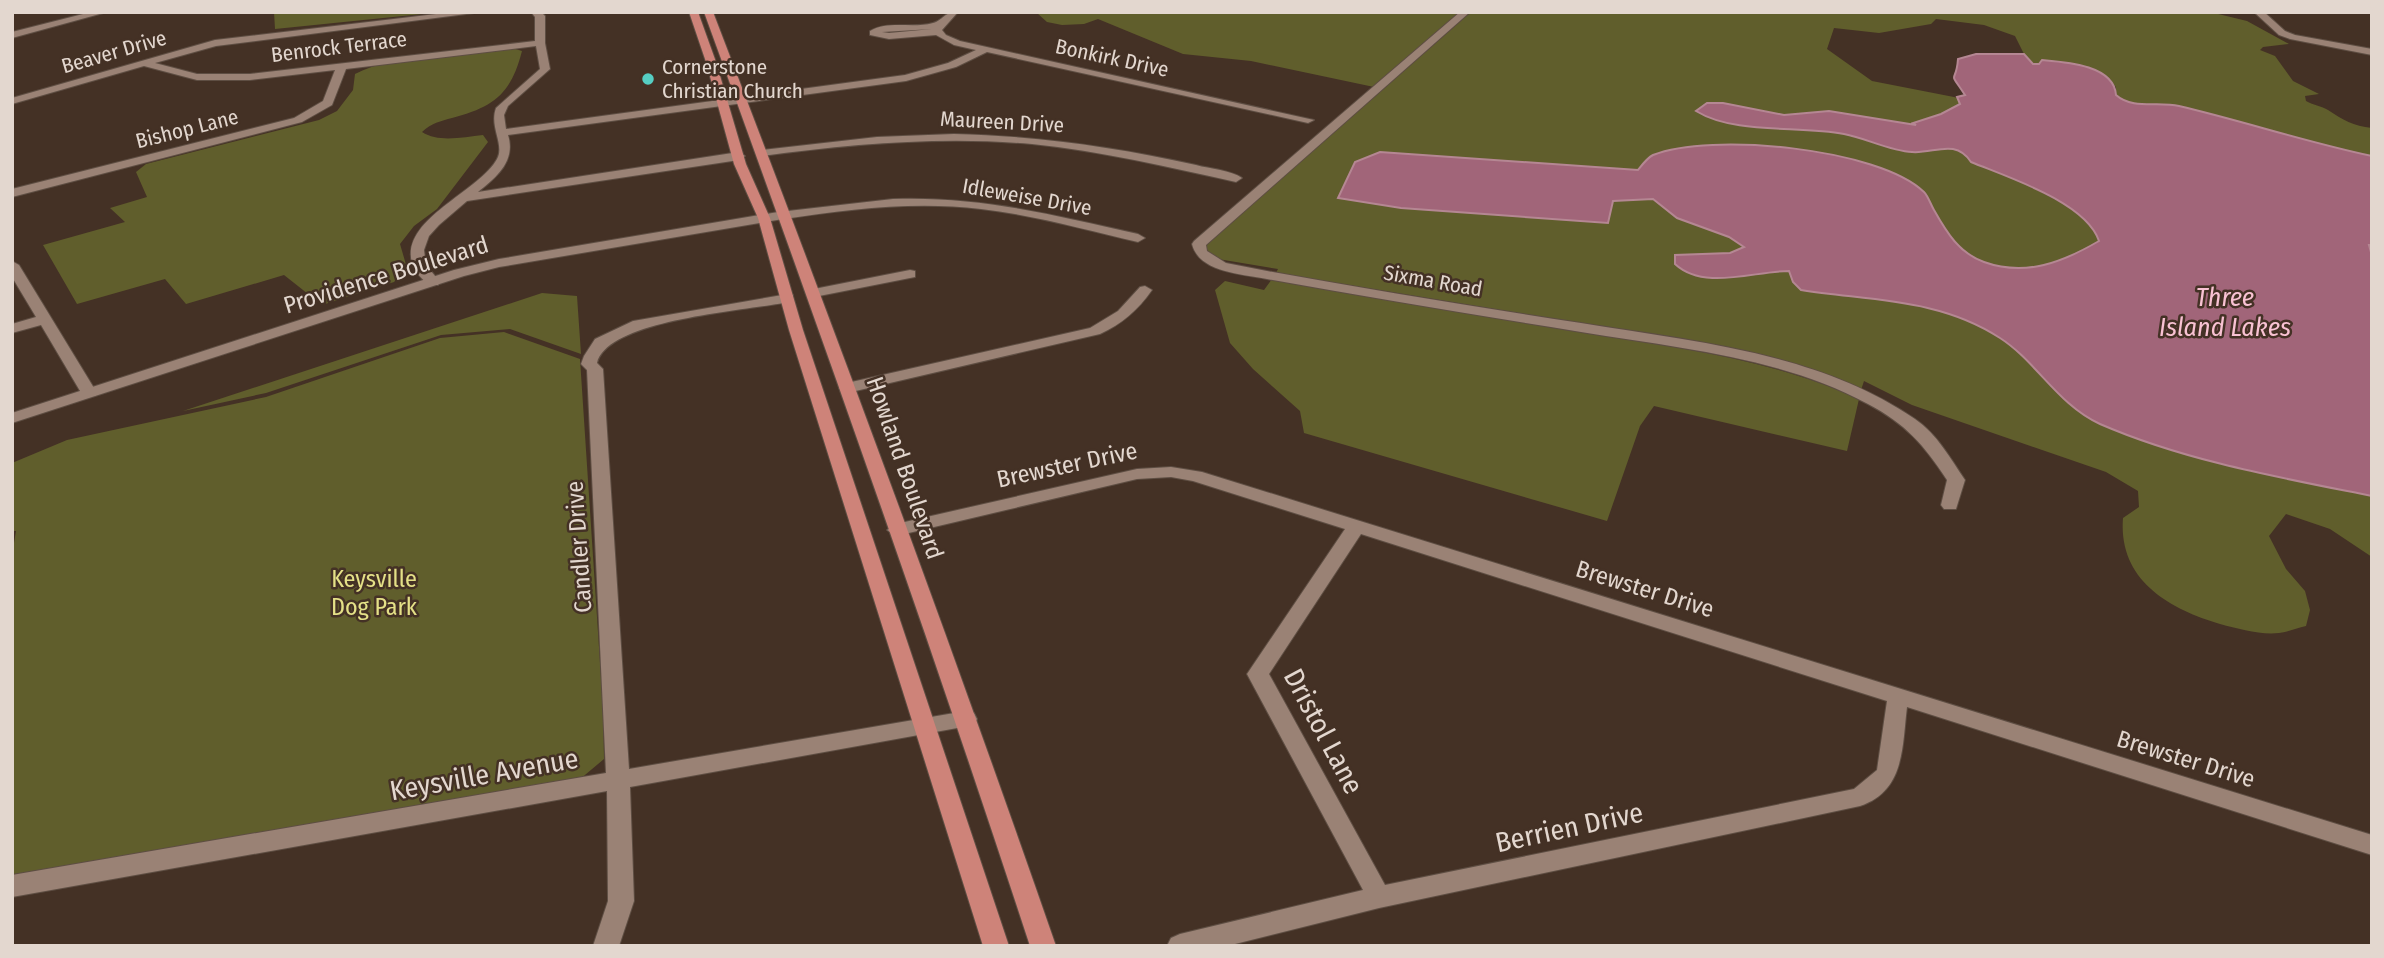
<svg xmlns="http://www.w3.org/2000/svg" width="2384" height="958" font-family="'Fira Sans Condensed',sans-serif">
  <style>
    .green { fill: #605e2c }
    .water { fill: #a16579; stroke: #b58793; stroke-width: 2 }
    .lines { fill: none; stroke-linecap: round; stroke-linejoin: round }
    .minor-casing { stroke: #5e4e43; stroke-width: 2 }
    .secondary-casing { stroke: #5e4e43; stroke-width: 2 }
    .primary-casing { stroke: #5e4e43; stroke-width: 2 }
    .minor { fill: #9a8275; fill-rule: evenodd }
    .secondary { fill: #9a8275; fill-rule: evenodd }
    .primary { fill: #ce8379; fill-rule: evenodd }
    .poi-dot { fill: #56cec3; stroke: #443125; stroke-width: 2.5 }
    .labels { text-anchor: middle; stroke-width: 5; stroke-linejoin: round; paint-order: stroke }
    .far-street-label { font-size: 21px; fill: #e3d7cf; stroke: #443125 }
    .far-poi-label { font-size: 21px; fill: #e3d7cf; stroke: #443125; text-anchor: start }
    .street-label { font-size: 24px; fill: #e3d7cf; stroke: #443125 }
    .park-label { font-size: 24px; fill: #e4e087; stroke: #443125 }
    .water-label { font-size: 26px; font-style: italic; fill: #f9c2d3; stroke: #443125 }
    .near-street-label { font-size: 28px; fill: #e3d7cf; stroke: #443125 }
  </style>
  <rect width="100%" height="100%" fill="#443125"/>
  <path class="green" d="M274,12H442L275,29Z
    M1040,12H1461L1374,87L1251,61L1183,54L1098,19L1084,24L1062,25L1047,22L1037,13Z
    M1471,12H2210L2247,21L2289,44L2263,47L2260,50L2275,56L2293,81L2319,94L2305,96L2306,101C2312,105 2322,106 2328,110C2343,120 2353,126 2372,128V156C2306,142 2243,121 2179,106C2158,101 2133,110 2116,95V87C2093,64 2065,63 2034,64L2024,54L2015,36L1984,25L1936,19L1931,24L1879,33L1834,28L1827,49L1872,81L1959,98L1960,103L1941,114L1914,124L1954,147L2075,210L2105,236L2086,277L1717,232L1741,243L1744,248L1775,268L1907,289L2372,467V557L2330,529L2286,514L2269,536L2286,569L2305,591L2310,610L2306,626C2297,628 2288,632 2279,633C2260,635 2239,629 2220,624C2169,609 2118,580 2123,518L2139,507L2138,491L2106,472L1912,405L1864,381L1861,390L1687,341L1276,273L1278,269L1218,259L1207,251L1206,245Z
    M512,48L522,51C511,94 494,107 452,118C441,121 431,123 422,132C439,143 463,137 483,135L488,142L437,209L414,226L400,244L407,268L394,282L322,305L284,275L186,304L165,279L77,304L43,245L125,222L110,208L147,197L136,172L146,164L319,120L337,111L353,90L355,74C394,53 467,53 512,48Z
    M1272,279C1376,297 1481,315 1586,332C1679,348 1774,360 1859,399L1847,451L1654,406L1640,426L1607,521L1304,433L1300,411L1253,369L1230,343L1215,290L1225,281L1264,290Z
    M542,293L577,296L581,354L510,329L441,335L266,393L183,411Z
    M504,332L580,359L603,708L604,759L579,780L12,878V555L16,531H12V463L67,440L266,397L440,338Z"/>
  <path class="water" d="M1976,54H2024L2033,64H2039L2042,60C2066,62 2114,65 2116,95C2133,110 2158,101 2179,106C2243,121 2306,142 2372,156V245H2369L2372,256V496C2282,478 2185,461 2100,424C2058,405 2036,361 2000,338C1939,298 1870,301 1801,290L1793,282L1789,271C1754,271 1704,291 1675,264V255L1730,253L1744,247L1729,237L1677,218L1653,199L1613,201L1608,223L1401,208L1338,198L1355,162L1380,152L1638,170C1642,165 1647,158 1653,155C1709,132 1879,148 1924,192C1928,196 1931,205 1934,210C1947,233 1959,253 1984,262C2026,277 2063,262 2099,241C2086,202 2007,177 1971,162C1955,138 1934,154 1912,152C1890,151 1866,138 1844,134C1799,125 1735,135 1696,111L1707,103H1723L1784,115L1829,111L1916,125L1913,123L1941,114L1960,104L1957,97L1965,95C1947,68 1956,86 1958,59Z"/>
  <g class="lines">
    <g class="minor-casing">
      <path id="minor" d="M91,12H107L12,38V32Z
        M453,12H482L216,46L155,63L197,74H250L535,41V17L531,12H541L545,16V43L550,69L508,106L504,115L506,129L905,75L948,63L976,50L954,45L936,35L889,39L870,35V31C889,20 912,29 933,23C944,20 943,12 958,12L942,30L946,35L960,41L1314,120L1308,123L987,52L956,67L906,81L508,135C516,161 497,177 478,192L739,152L745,156L739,160L467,201L439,225L429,236L424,250L426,265L440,282L438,285H428C423,279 414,272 412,263C400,219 479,192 497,159C505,145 489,127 496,108L540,69L536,46L346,69L332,105L302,122L12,197V189L294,118L323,101L335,70L250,80H197L144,66L12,104V98L215,40ZM932,29L889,33L882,32Z
        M1460,12H1470L1206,245L1207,251L1226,263L1267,271C1371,290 1476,307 1581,323C1695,342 1817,352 1915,419C1937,434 1950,458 1965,480L1956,509H1944L1941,505L1947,480C1924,445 1906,424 1868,404C1781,357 1678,348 1581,332C1476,315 1371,298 1267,279C1243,274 1199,273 1192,244L1194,241Z
        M2254,12H2264L2285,31L2295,35L2372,49V55L2290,39L2279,35Z
        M954,134C1037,136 1115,147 1196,165C1210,169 1231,170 1242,178L1236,182C1168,167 1101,151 1032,144C942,136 851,144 762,156L756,153L762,150L877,137Z
        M893,199C980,196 1054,215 1138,234L1145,238L1138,242C1086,230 1034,215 981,209C915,201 849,209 784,219L778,215L779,212Z
        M12,261L19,265L97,393L95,396H83L41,325L12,333V324L36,317L12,277Z
        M910,270L915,271V277L814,297L807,293L814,289Z
        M1145,286L1152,290C1138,310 1122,324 1100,334L847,393L839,388L847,383L1090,328L1118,311L1140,287Z
        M788,294L793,295V301C751,311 608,318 597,363L603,369L629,769L966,711L974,713L977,719L974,725L630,787L634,901L619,946H593L608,901L607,791L12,897V875L606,773L587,370L581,364L584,356L595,339L633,321Z
        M1171,467L1202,472L2372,835V855L1907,707C1902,747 1905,791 1860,806L1379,908L1227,946H1167L1171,938L1180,934L1363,890L1247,674L1345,529L1193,481L1171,477L1137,479L896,536L887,530L896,524L1137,469ZM1361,534L1887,701L1877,770L1854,789L1385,885L1269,674Z"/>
    </g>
    <g class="secondary-casing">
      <path id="secondary" d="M784,211L789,212V218L499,267L464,276L12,423V413L454,270L499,259Z"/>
    </g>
    <g class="primary-casing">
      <path id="primary" d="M689,12H698L716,62L746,164L770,218L803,330L1009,946H983L789,330L758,218L734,164L706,62Z
        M704,12H713C832,322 947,632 1056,946H1030C927,632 817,322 704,12Z"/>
    </g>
    <use href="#minor" class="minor"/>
    <use href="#secondary" class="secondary"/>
    <use href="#primary" class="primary"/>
  </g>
  <circle class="poi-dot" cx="648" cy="79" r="7"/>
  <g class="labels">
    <g class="far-street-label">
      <text transform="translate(339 47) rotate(-7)" y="7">Benrock Terrace</text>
      <text transform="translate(114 52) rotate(-16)" y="7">Beaver Drive</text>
      <text transform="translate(1112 58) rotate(12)" y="7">Bonkirk Drive</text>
      <text transform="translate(1002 122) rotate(3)" y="7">Maureen Drive</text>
      <text transform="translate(187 129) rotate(-14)" y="7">Bishop Lane</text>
      <text transform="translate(1027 197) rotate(10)" y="7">Idleweise Drive</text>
      <text transform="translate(1433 281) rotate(10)" y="7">Sixma Road</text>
    </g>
    <g class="far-poi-label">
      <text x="662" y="74">Cornerstone<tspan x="662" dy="24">Christian Church</tspan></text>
    </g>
    <g class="street-label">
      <text transform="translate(386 275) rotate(-17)" y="8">Providence Boulevard</text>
      <text transform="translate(1067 465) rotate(-12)" y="8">Brewster Drive</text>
      <text transform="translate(905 468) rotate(71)" y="8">Howland Boulevard</text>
      <text transform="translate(579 547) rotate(-94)" y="8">Candler Drive</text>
      <text transform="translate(1645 589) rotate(17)" y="8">Brewster Drive</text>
      <text transform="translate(2186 759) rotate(17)" y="8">Brewster Drive</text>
    </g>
    <g class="park-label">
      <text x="374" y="587">Keysville<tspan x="374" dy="28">Dog Park</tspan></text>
    </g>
    <g class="water-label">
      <text x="2225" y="306">Three<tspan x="2225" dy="30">Island Lakes</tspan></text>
    </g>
    <g class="near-street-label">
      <text transform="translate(1324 731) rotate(62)" y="10">Dristol Lane</text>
      <text transform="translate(484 774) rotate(-10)" y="10">Keysville Avenue</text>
      <text transform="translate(1569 827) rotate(-12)" y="10">Berrien Drive</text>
    </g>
  </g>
  <rect width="2384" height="958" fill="none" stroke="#e3d7cf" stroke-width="28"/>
</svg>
